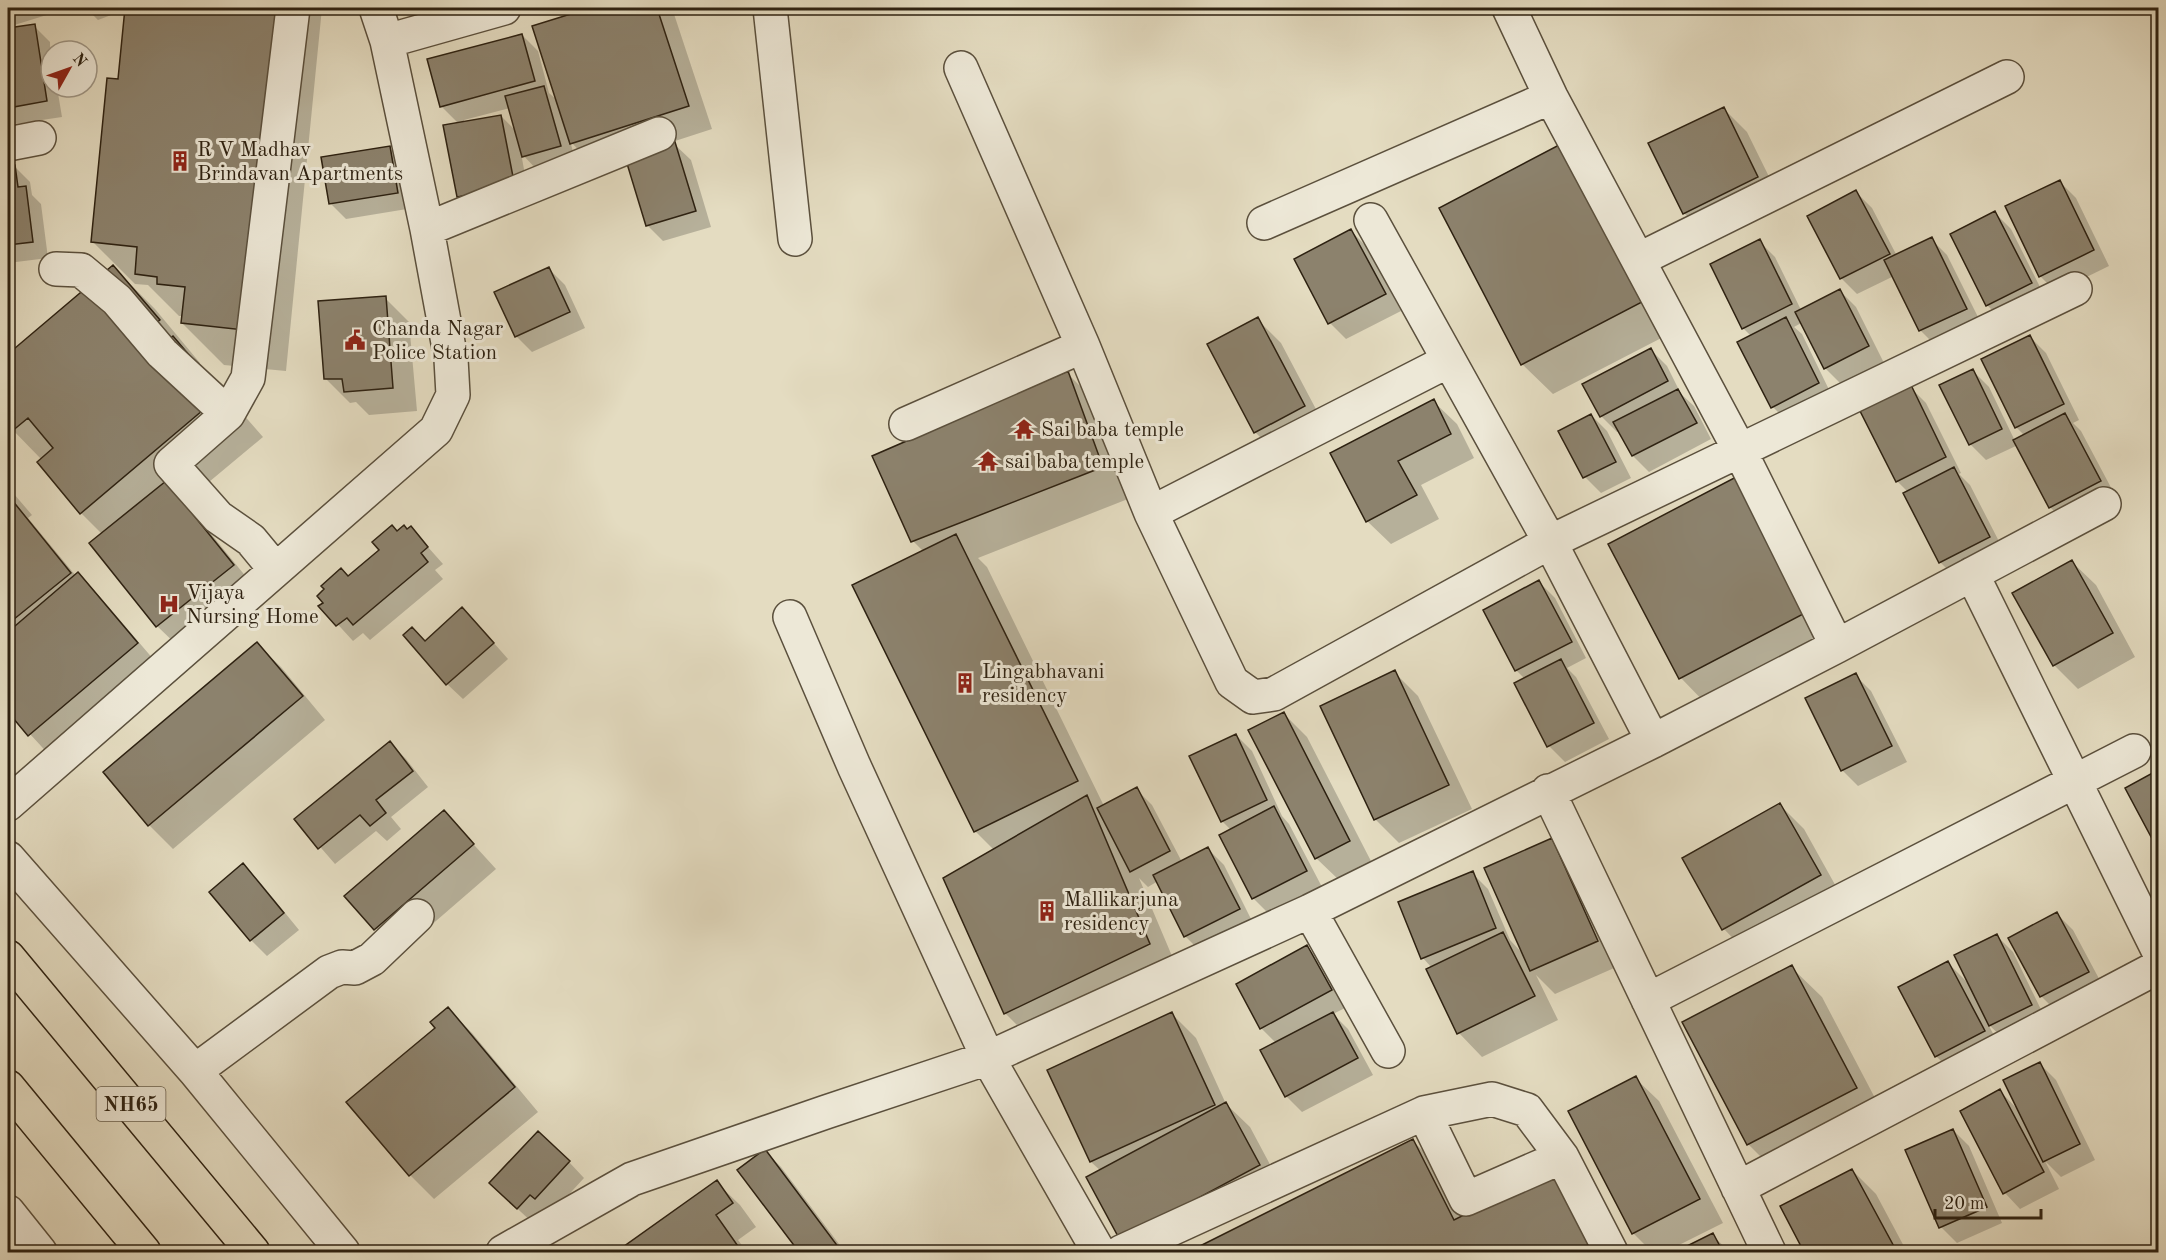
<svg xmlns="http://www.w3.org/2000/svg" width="2166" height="1260" font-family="'Old Standard TT',serif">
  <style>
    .shadow { fill: #0003; fill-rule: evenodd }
    .building { fill: #8c826d; stroke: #2d2111; stroke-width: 1.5 }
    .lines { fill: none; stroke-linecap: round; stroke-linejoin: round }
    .minor-casing { stroke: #5b503d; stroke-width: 36 }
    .highway-casing { stroke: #2d2111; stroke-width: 36 }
    .minor { stroke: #ede8d7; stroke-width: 33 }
    .highway { stroke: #e4dcc1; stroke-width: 33 }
    .labels { text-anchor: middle; stroke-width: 6; stroke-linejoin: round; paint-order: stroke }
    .shield { fill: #ede8d7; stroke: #675d4c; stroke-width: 1.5 }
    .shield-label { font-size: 20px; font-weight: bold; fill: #2d2111 }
    .poi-label { font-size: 21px; fill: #2d2111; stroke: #ede8d7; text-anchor: start }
  </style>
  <rect width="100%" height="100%" fill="#e4dcc1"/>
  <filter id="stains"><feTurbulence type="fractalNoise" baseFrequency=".00333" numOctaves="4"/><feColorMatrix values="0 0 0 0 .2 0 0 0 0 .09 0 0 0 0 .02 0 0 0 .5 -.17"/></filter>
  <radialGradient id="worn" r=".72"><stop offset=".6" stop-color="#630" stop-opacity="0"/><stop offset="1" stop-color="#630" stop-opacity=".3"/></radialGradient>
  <path class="shadow" d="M8,8H48L50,14L8,27Z
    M86,8H322L286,371L224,365L182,323L183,316H179L148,285L135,284L93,242L119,81L127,9L98,20Z
    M595,8H668L674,14L712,129L672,142L691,160L711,227L663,241L647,225L626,157L595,167L570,141L576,162L539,172L521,153L530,202L474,212L458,196L459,124L441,106L522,35L538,51L549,93L559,102L534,27ZM510,108L517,132L501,116L464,123V120Z
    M34,26L50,42L51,87H57L62,117L15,124L8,116V30Z
    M1723,108L1747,132L1781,201L1708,237L1684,213Z
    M389,147L405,163L413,208L346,219L330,203Z
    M14,166L30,182L32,195L41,204L48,258L8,263V167Z
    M1590,178L1671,333L1553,394L1522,364Z
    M2060,182L2076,198L2109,266L2056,292L2040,276Z
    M1856,192L1872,208L1897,256L1931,239L1947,255L1982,325L1936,346L1920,330L1894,276L1857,294L1841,278Z
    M1995,213L2011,229L2046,299L2003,321L1987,305Z
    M1351,231L1367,247L1401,311L1346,339L1330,323L1296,259Z
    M1759,241L1775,257L1801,310L1840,291L1856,307L1884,363L1841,384L1825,368L1803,322L1794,327L1802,334L1834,400L1789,423L1773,407L1751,336L1743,328Z
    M113,267L155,309L200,363L199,364L263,437L185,502L256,589L181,649L157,626L103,535L81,513L42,460L8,425V356Z
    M549,269L565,285L585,328L532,352L516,336Z
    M385,298L409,322L417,411L369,415L356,402L350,403L326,379Z
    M1257,319L1281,343L1327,430L1279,456L1255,432Z
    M2030,337L2046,353L2079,420L2073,423L2081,431L2116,497L2066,523L2050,507L2018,445L1986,460L1970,444L1973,371L1989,387L2015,441L2025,436L2016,427Z
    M1651,350L1667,366L1681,394L1694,406L1711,439L1649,472L1633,456L1620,431L1617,432L1601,416Z
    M1067,373L1098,404L1133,497L978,558L987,567L1104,806L1136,789L1152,805L1182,862L1208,849L1224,865L1254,925L1201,952L1185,936L1158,881L1148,887L1139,878L1180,975L1036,1044L1005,1013L994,850L975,831L924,552L913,541Z
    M1910,387L1926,403L1961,473L1959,474L1970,485L2005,553L1956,578L1940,562L1908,492L1897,481Z
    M1433,401L1457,424L1474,458L1421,485L1439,519L1391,544L1367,521L1332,454Z
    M1591,415L1607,431L1631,478L1601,493L1585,477L1560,431Z
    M1737,478L1838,642L1711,709L1681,678L1610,544Z
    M8,487L32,515L28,518L76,576L78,574L101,598L160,667L52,758L8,710Z
    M411,528L443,564L435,570L443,579L370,640L363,633L353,641L321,606L398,532Z
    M2072,562L2096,585L2135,657L2078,689L2054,665Z
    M1539,582L1555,598L1586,658L1567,668L1576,677L1609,739L1565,762L1549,746L1525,679L1516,670Z
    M478,625L508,659L463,699L447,684L425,642Z
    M257,644L281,667L325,720L173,849L149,825Z
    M1394,672L1418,696L1472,809L1399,843L1376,820L1322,706Z
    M1855,675L1871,691L1907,762L1858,786L1842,770Z
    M1284,714L1307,737L1373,865L1340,881L1316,858Z
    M1236,735L1252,751L1282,816L1289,824L1322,887L1269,914L1253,898L1221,835L1231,830L1222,821Z
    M390,743L406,759L428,787L391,817L401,829L387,841L376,831L335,864L296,819Z
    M2158,772V848L2127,789Z
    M1780,805L1804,829L1843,899L1747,953L1724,929Z
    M444,812L496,869L399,953L346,896Z
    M1552,840L1576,864L1621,965L1555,994L1536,975L1558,1020L1482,1057L1459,1033L1428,970L1432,968L1423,958L1400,903L1472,873L1488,889L1510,940L1524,955Z
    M243,865L259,881L299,930L267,956L251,940Z
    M2057,914L2073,930L2104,988L2057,1012L2041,996Z
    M1997,936L2013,952L2047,1022L2006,1041L1988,1024L2000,1047L1952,1072L1936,1056L1948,963L1968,983Z
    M1307,947L1323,963L1347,1007L1333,1014L1348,1029L1373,1075L1302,1112L1286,1096L1276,1043L1261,1028L1238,985Z
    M1791,967L1822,997L1886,1119L1779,1175L1748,1144Z
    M448,1009L472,1033L538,1112L434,1199L410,1175L348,1102L437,1028Z
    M1172,1014L1196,1038L1226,1104L1250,1127L1283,1189L1165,1252H1134L1101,1171L1091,1162L1049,1070Z
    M2040,1064L2056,1080L2095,1160L2061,1177L2045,1161L2059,1189L2020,1209L2005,1193L2000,1091L2020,1112Z
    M1635,1078L1659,1101L1723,1223L1665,1252H1652L1633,1233Z
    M1953,1130L1969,1146L2002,1223L1957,1243L1941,1227L1907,1150Z
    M1413,1141L1444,1172L1609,1252H1191Z
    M765,1151L781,1167L845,1252H800L739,1171Z
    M569,1162L584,1178L551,1214L534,1224L507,1199Z
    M1852,1170L1876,1194L1907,1252H1806L1782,1207Z
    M716,1182L740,1205L756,1227L738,1240L747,1252H629L625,1247Z
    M1712,1235L1730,1252H1678Z"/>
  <path class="building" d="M125,8H276L244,330L181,323L185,287L157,284V277L135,274L137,247L91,242L107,78L118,79Z
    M590,8H657L689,106L570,144L532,26Z
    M35,24L47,101L8,108V28Z
    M522,34L535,81L440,107L427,59Z
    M544,86L561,146L522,157L505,96Z
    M1724,107L1758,177L1683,214L1648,143Z
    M501,115L515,187L457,197L443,125Z
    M675,142L696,211L646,226L625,157Z
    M1559,145L1642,302L1521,365L1439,208Z
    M390,146L398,193L329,204L321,157Z
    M15,165L18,187L26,186L33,242L8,245V166Z
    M2060,180L2094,250L2039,277L2005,206Z
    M1856,190L1890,254L1840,279L1807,216Z
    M1995,211L2032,283L1986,306L1950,234Z
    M1351,229L1386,294L1328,324L1294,259Z
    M1932,237L1967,309L1919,331L1884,260Z
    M1760,239L1792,304L1742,329L1710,264Z
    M113,265L160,320L156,323L169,339L173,336L222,394L80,514L37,462L53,448L28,418L11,432L8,428V354Z
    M549,267L570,312L515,337L494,292Z
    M1840,289L1869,346L1824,369L1795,312Z
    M386,296L393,388L344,392L342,379H324L318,301Z
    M1258,317L1305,406L1254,433L1207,344Z
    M1786,317L1819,383L1771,408L1737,342Z
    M2030,335L2064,404L2015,428L1981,359Z
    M1651,348L1668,381L1600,417L1582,384Z
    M1973,369L2002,429L1969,445L1939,385Z
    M1068,371L1103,467L911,542L872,456Z
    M1911,385L1946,457L1896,482L1860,411Z
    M1678,389L1697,423L1632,456L1613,422Z
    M1434,399L1451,434L1398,461L1417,495L1366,522L1330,453Z
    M2065,413L2101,481L2049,508L2013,440Z
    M1591,414L1616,462L1583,478L1558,431Z
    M1954,467L1990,537L1939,563L1903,493Z
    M1738,476L1809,611L1679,679L1608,544Z
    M166,481L234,565L156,627L89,543Z
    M12,500L71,573L8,624V504Z
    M392,525L397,531L404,525L407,529L411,526L428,547L421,553L428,562L353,625L347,618L336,626L318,606L323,603L317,596L324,589L321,586L341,568L348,576L379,550L372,542Z
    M956,534L1078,781L974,832L852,585Z
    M2072,560L2113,633L2053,666L2012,593Z
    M78,572L138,643L28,736L8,712V632Z
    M1539,580L1572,642L1515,671L1483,610Z
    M462,607L494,643L446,685L403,635L412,627L425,641Z
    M257,642L303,696L148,826L103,772Z
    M1561,659L1594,723L1547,747L1514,683Z
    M1395,670L1449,785L1374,820L1320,706Z
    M1856,673L1892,746L1841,771L1805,698Z
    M1284,712L1350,841L1315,859L1248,730Z
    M1236,734L1267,800L1221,822L1189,756Z
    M390,741L413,771L376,800L386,813L370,826L360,815L318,849L294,819Z
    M2158,770V848H2157L2125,788Z
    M1137,787L1170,851L1130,872L1097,808Z
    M1087,795L1150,944L1004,1014L943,878Z
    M1780,803L1821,875L1722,930L1682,858Z
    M1274,806L1307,871L1252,899L1219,835Z
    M444,810L474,844L374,930L344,896Z
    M1552,838L1598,941L1530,971L1484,868Z
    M1208,847L1240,909L1184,937L1153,875Z
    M243,863L284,913L250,941L209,892Z
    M1473,871L1496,928L1421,959L1398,902Z
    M2057,912L2089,972L2040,997L2008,938Z
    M1503,932L1535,996L1457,1034L1426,969Z
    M1997,934L2032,1005L1989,1026L1954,955Z
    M1307,945L1332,990L1260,1029L1236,984Z
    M1948,961L1985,1031L1935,1057L1898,987Z
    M1792,965L1857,1088L1747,1145L1682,1022Z
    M448,1007L515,1087L409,1176L346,1102L435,1028L430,1022Z
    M1172,1012L1215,1105L1090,1162L1047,1070Z
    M1333,1012L1358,1058L1285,1097L1260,1050Z
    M2040,1062L2080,1144L2043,1162L2003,1080Z
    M1636,1076L1700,1199L1632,1234L1568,1111Z
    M2000,1089L2044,1172L2003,1194L1960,1111Z
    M1226,1102L1260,1165L1120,1240L1086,1177Z
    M1953,1129L1987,1207L1939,1228L1905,1150Z
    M538,1131L570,1161L535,1199L530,1195L517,1209L489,1183Z
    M1413,1139L1454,1220L1554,1170L1595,1252H1188Z
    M765,1149L842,1252H799L737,1170Z
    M1852,1169L1897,1252H1804L1780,1206Z
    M717,1180L733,1203L716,1215L740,1249L735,1252H627L623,1247Z
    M1713,1233L1723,1252H1675Z"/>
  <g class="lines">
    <g class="minor-casing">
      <path id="minor" d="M770,8L795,239
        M1509,8L1551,97L1739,449L1837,646
        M387,41L504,8
        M961,68L1083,346L1151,513L1232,682L1253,697L1274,694L1550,542L2075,289
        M8,144L39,138
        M1371,220L1550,542L1653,741
        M1264,223L1551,97
        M427,229L659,134
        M1638,260L2007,77
        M56,269L81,270L117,300L162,353L228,414
        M906,424L1083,346
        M1151,513L1448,361
        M275,569L251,540L218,517L171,464L228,414L248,378L293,8
        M1972,574L2158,950
        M790,617L854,766L988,1058L1099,1252
        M1548,791L1769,1252
        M8,804L436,430L453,395L451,359L427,229L387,41L376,8
        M8,858L195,1071L343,1252
        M1310,911L1388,1051
        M1648,1000L2134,751
        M195,1071L329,972L342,967L355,968L372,959L417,916
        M1424,1113L1466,1199L1562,1157
        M1738,1188L2158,967
        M8,1212L40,1252
        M503,1252L632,1179L826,1112L988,1058L1310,911L1653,741L1837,646L2104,504
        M1121,1252L1424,1113L1492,1099L1527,1110L1562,1157L1611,1252"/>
    </g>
    <g class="highway-casing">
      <path id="highway" d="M8,957L253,1252
        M8,1087L144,1252"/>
    </g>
    <use href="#minor" class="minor"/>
    <use href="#highway" class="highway"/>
  </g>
  <defs>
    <g id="building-bare" transform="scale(1.62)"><path d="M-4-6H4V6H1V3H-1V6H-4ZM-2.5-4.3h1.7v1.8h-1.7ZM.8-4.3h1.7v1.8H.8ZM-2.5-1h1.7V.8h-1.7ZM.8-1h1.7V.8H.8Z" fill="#8f2418" stroke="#ede8d7" stroke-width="2.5" paint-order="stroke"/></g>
    <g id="civic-bare" transform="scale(1.62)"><path d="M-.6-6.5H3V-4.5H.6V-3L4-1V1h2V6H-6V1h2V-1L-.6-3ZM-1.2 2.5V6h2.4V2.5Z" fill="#8f2418" stroke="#ede8d7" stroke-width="2.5" paint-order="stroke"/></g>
    <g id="temple-bare" transform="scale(1.62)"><path d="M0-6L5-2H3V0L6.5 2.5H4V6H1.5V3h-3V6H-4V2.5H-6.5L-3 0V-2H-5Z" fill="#8f2418" stroke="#ede8d7" stroke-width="2.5" paint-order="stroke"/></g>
    <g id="hospital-bare" transform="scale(1.62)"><path d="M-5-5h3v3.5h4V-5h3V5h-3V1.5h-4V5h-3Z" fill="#8f2418" stroke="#ede8d7" stroke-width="2.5" paint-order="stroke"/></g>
  </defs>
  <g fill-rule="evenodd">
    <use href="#building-bare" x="180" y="161"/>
    <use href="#civic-bare" x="355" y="340"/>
    <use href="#temple-bare" x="1024" y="429"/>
    <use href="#temple-bare" x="988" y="461"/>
    <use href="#hospital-bare" x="169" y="604"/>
    <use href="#building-bare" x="965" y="683"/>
    <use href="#building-bare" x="1047" y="911"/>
  </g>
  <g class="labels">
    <rect class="shield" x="96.5" y="1087" width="69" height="34" rx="4.5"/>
    <g class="shield-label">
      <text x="131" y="1111">NH65</text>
    </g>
    <g class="poi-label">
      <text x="197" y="156">R V Madhav<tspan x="197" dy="24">Brindavan Apartments</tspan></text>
      <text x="372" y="335">Chanda Nagar<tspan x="372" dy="24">Police Station</tspan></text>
      <text x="1041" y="436">Sai baba temple</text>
      <text x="1005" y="468">sai baba temple</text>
      <text x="186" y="599">Vijaya<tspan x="186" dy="24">Nursing Home</tspan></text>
      <text x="982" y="678">Lingabhavani<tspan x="982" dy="24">residency</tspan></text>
      <text x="1064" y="906">Mallikarjuna<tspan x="1064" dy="24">residency</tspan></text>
    </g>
  </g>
  <rect width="2166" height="1260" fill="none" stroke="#e4dcc1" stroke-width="30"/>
  <rect x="9" y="9" width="2148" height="1242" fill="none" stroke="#2d2111" stroke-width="3"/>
  <rect x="15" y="15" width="2136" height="1230" fill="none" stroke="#2d2111" stroke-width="1.5"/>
  <g transform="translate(69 69) rotate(50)"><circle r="28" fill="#ede8d7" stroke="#a09888" stroke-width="1.5"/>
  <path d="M0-4.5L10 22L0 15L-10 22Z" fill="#8f2418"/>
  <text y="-9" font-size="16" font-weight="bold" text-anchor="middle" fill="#2d2111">N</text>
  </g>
  <path d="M1935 1209v9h106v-9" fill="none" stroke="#2d2111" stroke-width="3"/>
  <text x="1944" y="1209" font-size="18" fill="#2d2111" stroke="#ede8d7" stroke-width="4.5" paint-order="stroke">20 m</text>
  <rect width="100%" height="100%" filter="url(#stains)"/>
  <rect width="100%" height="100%" fill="url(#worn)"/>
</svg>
